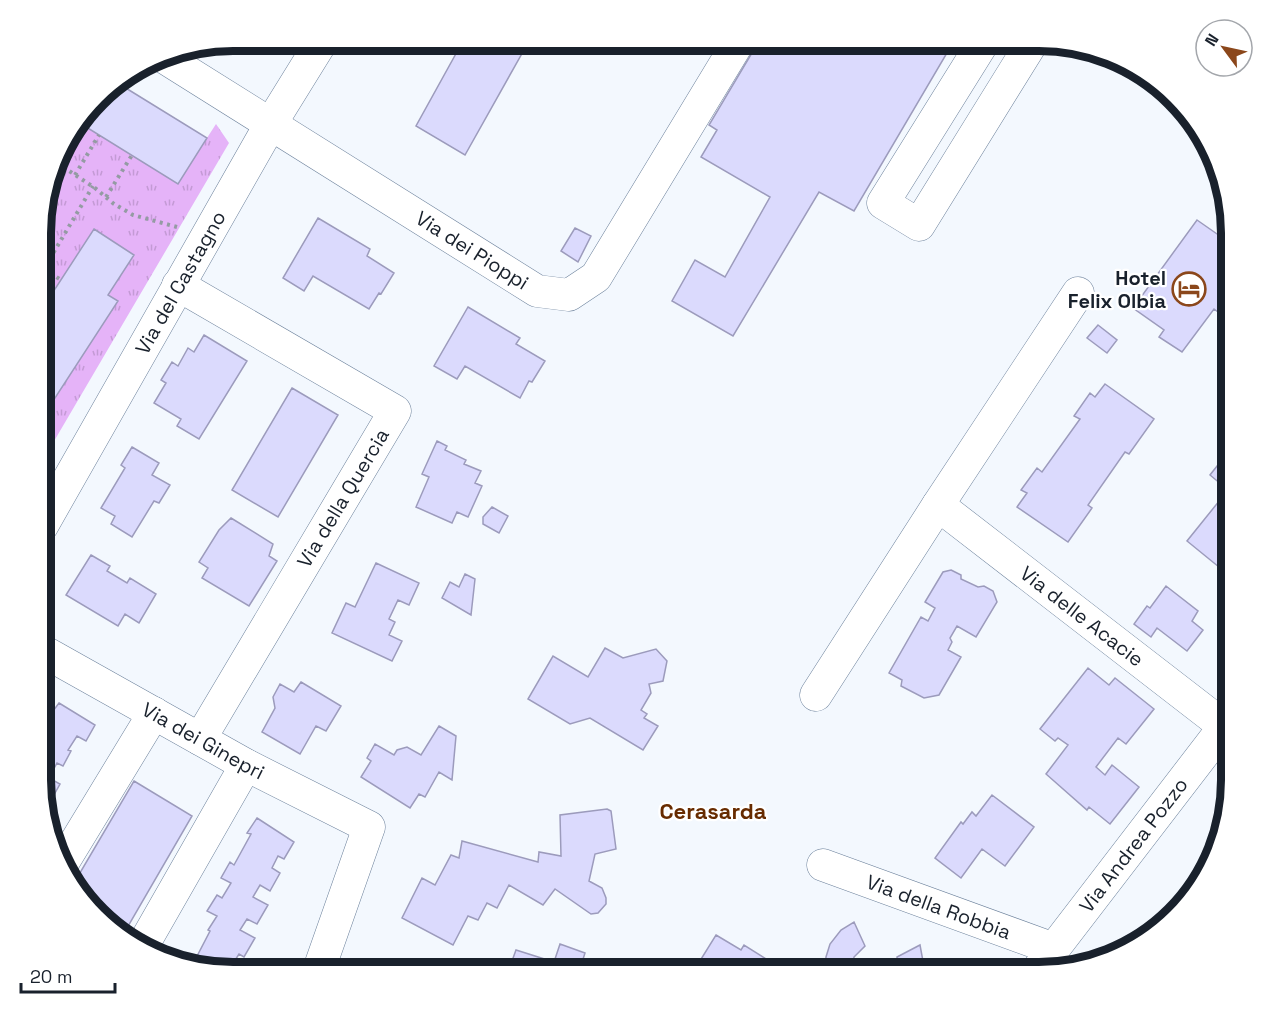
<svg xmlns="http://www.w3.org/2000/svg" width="1272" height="1013" font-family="'Space Grotesk',sans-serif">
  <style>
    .grass { fill: url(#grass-tufts) }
    .building { fill: #dbdafd; stroke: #9c9bbc; stroke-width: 1.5 }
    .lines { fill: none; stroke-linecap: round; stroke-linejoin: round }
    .minor-casing { stroke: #6d829c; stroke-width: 33 }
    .path { stroke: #949ba3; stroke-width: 4; stroke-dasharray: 3 4.5; stroke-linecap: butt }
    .minor { stroke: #fff; stroke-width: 32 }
    .labels { text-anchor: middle; stroke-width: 4.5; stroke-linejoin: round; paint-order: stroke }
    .street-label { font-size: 20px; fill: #19212c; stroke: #fff }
    .poi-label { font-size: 20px; font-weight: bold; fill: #19212c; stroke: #fff; text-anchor: end }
    .quarter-label { font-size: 22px; font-weight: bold; fill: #672b00; stroke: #fff }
    .rim { fill: none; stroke: #19212c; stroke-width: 8 }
  </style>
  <defs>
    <pattern id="grass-tufts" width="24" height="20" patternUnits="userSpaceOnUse" patternTransform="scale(1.5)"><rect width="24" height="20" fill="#e5b3f8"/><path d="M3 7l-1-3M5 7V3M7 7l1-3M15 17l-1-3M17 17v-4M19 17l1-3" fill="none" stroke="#c49ad5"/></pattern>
  </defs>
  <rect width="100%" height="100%" fill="#f3f8fe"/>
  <path class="grass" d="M78,122L178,183L216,124L229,143L50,448L42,451V208L66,137Z"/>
  <path class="building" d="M463,41H529L465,155L416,126Z
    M759,41H954L854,211L819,192L733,336L672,301L695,260L725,277L770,197L701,157L717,130L709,125Z
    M116,82L207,138L178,184L78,122L106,88Z
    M318,218L370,249L367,256L394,273L381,294L379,293L369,309L313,276L304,291L283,278Z
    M1197,220L1220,236L1229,223L1231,233V293L1218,312L1214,309L1182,352L1159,337L1164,330L1133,308Z
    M575,228L591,236L578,262L561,251Z
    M94,229L134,255L108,295L118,301L42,418V309Z
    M468,307L520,338L516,344L545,361L532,382L529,381L520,398L465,366L457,379L434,366Z
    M1098,325L1117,340L1107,353L1087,338Z
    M204,335L247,361L199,439L177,426L181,419L154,403L166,383L161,380L172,362L178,366L188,348L194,352Z
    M1105,384L1154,419L1129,454L1125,452L1088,505L1092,508L1068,542L1017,507L1027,493L1021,490L1037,468L1042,472L1080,419L1074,416L1090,393L1095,397Z
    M292,388L338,415L278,517L232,490Z
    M437,441L447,446L445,450L466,460L464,464L481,471L475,483L482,486L468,517L457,512L452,523L416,507L429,477L422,474Z
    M132,447L159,463L152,475L170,485L159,503L154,501L132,537L111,524L115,516L101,508L125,468L121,465Z
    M1229,451L1231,452L1230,576L1187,541L1228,490L1210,475Z
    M492,507L508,516L499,533L483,524V517Z
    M231,518L273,544L269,556L277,561L249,606L202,578L208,568L199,562L219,530Z
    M91,555L110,566L107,571L127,583L130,578L156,594L139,623L125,614L118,626L66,595Z
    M376,563L419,583L409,605L398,600L389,619L395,622L389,635L402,641L392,661L332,633L346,603L355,607Z
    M951,570L961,575V579L978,587L984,586L993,591L997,602L976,637L957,626L950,638L952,642L948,650L961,657L939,695L924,698L901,686L902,680L889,673L921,617L928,621L935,608L925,602L943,572Z
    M465,574L475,579L471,615L442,598L450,582L459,587Z
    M1166,586L1198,611L1192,621L1203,630L1187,651L1157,628L1151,637L1134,624L1147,606L1150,608Z
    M605,648L623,658L656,649L667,661L663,681L649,684L651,693L641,710L647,714L644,718L658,726L643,750L590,718L570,724L528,699L553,656L588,677Z
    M1088,668L1109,685L1115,678L1154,709L1126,744L1118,738L1096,767L1105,775L1112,765L1139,787L1110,824L1089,807L1087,810L1046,774L1068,745L1058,738L1055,741L1040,729Z
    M301,682L341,706L326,731L316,726L300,754L262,732L275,708L273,697L280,684L294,692Z
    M59,703L95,725L86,741L77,736L68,750L71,751L63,766L57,763L49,778L60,784L50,802L42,797L41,793V727Z
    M439,726L456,736L452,780L439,772L425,797L419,794L410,808L361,777L371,761L367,758L375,744L394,755L397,750L407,747L421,755Z
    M134,781L192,816L123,935L106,924L74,883Z
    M992,795L1034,827L1005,866L982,849L961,878L935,858L961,822L963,824L972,812L976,816Z
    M607,809L611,811L616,849L595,854L589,881L602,888L606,898V904L598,913L591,914L555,889L543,905L509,885L497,908L487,903L478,920L468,916L453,945L402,918L422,878L435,885L451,855L459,858L462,841L538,862L539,852L561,856L560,815Z
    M257,818L294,842L284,859L278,856L272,868L280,873L270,891L260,885L253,897L268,905L257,924L247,919L240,930L255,938L244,957L239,954L232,965L242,970L240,972H221L196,966L197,964L194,962L210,931L208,930L217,916L207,911L217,895L222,898L231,883L221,878L230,862L234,865L251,834L247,833Z
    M854,922L865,946L854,957L852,972H825L826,957L830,944L841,930Z
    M716,935L741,950L744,945L774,964L769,972H693Z
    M560,944L585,953L579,972H508L516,950L554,962Z
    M920,945L925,972H898L897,957Z"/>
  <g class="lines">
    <g class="minor-casing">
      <g id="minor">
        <path d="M984,41L883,203L919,225L1033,41"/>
        <path id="s1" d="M162,56L537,291L569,295L596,277L739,41"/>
        <path d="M178,285L395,411L200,739"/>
        <path id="s2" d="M938,505L1224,726"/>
        <path id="s3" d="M42,526L270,125L322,41"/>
        <path id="s4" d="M41,650L246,765L369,827L318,972"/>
        <path d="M816,695L938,505L1078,293"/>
        <path id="s5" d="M823,865L1054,949"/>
        <path d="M61,866L154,713"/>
        <path d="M142,947L246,765"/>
        <path id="s6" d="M1036,972L1231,718"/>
      </g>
    </g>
    <path class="path" d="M57,163L95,188L114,204L133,215L177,227
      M75,175L99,135
      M106,197L132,155
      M44,269L61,280
      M42,272L93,186"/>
    <use href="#minor" class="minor"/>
  </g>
  <defs>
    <g id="hotel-ring" transform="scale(1.725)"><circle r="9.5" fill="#fff" stroke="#8b471b" stroke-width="1.5"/><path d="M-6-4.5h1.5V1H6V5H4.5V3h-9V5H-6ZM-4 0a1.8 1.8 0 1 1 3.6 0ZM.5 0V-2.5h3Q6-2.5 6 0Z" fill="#8b471b"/></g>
  </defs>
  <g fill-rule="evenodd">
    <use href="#hotel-ring" x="1189" y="289"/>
  </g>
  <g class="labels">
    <g class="street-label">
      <text dy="7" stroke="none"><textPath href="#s1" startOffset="366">Via dei Pioppi</textPath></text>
      <text dy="7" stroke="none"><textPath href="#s3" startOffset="280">Via del Castagno</textPath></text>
      <text transform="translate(343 498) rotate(-59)" y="7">Via della Quercia</text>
      <text dy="7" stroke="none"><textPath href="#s2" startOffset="182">Via delle Acacie</textPath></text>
      <text dy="7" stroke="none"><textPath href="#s4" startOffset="186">Via dei Ginepri</textPath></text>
      <text dy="7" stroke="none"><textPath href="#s6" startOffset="160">Via Andrea Pozzo</textPath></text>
      <text dy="7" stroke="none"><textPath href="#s5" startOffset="123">Via della Robbia</textPath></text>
    </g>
    <g class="poi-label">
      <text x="1166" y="285">Hotel<tspan x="1166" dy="23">Felix Olbia</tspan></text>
    </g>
    <g class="quarter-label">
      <text x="713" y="819">Cerasarda</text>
    </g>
  </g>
  <path d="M0 0H1272V1013H0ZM233 51H1039A182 182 0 0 1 1221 233V780A182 182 0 0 1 1039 962H233A182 182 0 0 1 51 780V233A182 182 0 0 1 233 51Z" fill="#fff" fill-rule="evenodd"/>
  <path class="rim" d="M233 51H1039A182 182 0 0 1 1221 233V780A182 182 0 0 1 1039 962H233A182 182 0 0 1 51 780V233A182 182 0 0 1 233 51Z"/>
  <g transform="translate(1224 48) rotate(303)"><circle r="28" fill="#ffffff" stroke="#a3a6ab" stroke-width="1.5"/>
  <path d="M0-4.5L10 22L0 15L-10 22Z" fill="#8b471b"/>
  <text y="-9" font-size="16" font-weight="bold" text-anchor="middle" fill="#19212c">N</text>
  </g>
  <path d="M21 983v9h94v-9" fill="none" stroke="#19212c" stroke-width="3"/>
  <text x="30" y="983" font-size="18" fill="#19212c" stroke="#ffffff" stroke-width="4.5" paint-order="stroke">20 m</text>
</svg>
